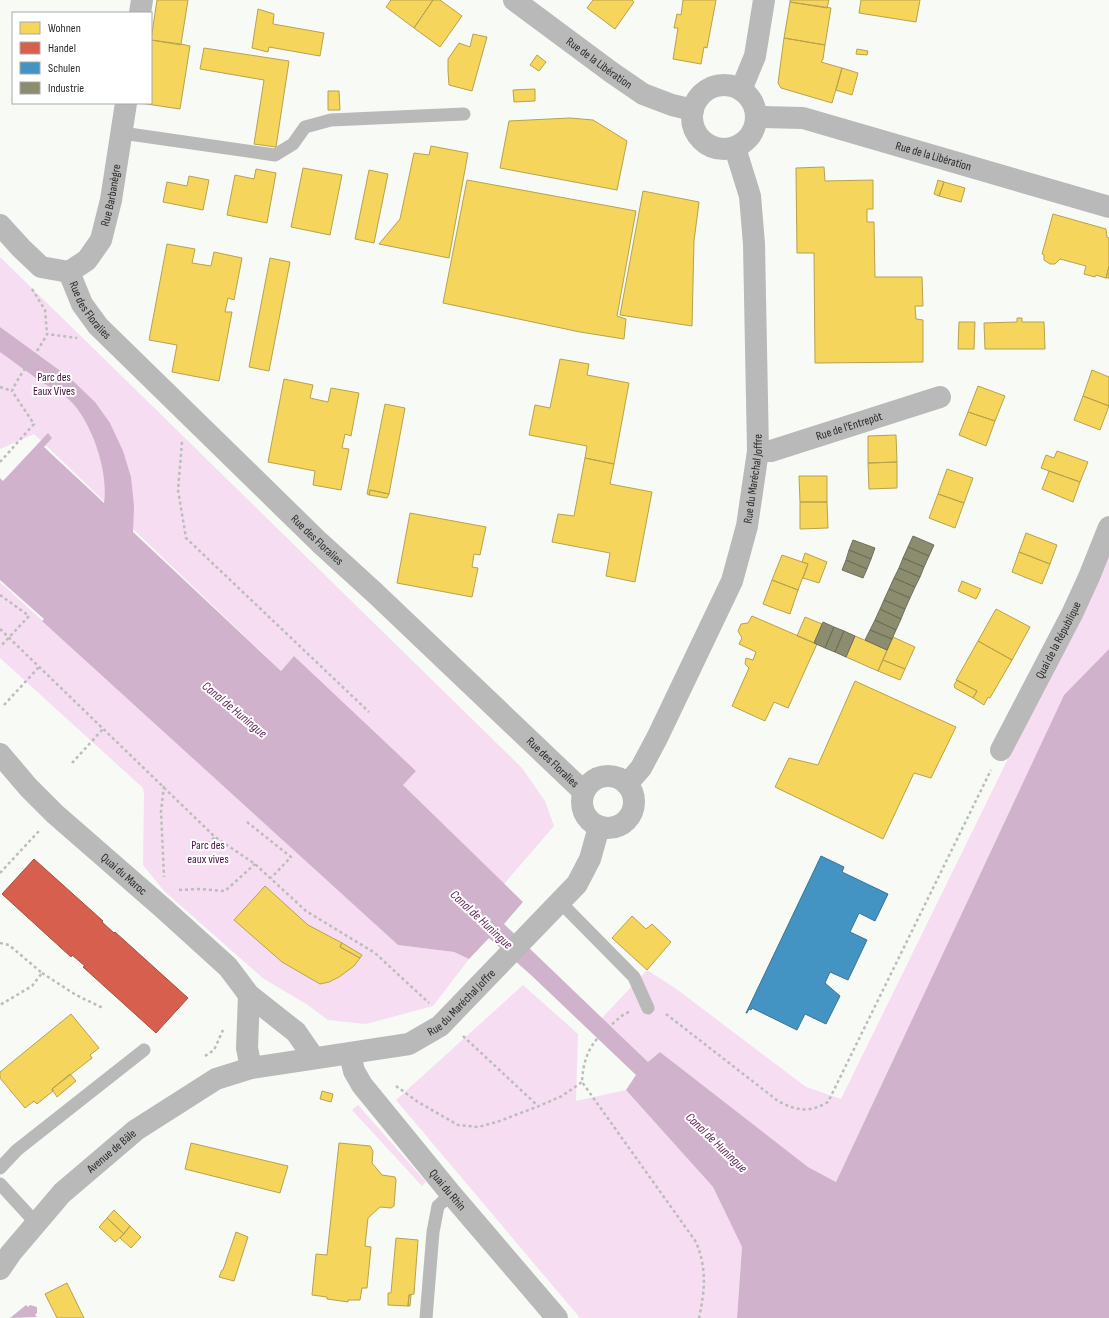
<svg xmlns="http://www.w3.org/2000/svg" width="1109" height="1318" font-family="'Sofia Sans Condensed',sans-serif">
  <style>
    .green { fill: #f6ddf1 }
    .water { fill: #d1b2cc }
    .homes { fill: #f6d55c; stroke: #b8a24c }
    .shops { fill: #d6604d; stroke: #a25042 }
    .schools { fill: #4393c3; stroke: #3b7494 }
    .industry { fill: #8c8c6e; stroke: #6e6f59 }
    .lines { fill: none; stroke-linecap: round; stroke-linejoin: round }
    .path { stroke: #bbbdba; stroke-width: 2.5; stroke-dasharray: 3 3; stroke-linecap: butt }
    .service { stroke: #b8b9b8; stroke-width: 13 }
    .minor { stroke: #b8b9b8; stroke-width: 22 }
    .labels { text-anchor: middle; stroke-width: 4; stroke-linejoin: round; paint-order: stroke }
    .street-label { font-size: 12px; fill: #292b28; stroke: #fff }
    .park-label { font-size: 12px; fill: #460e41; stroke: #fff }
    .water-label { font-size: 13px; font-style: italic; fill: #62295c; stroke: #fff }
  </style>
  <rect width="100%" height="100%" fill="#f7faf5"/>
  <path class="green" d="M0,257L522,768L545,801L554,826L504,884L403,785L415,770L294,656L281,671L34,434L0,449Z
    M1109,553V649L1064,695L836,1182L808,1167L660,1052L648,1062L602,1018L647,970L675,988L806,1087L841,1099Z
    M0,582L398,945L454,952L469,959L433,1006L366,1024L328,1020L308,1005L264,979L164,891L143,865L144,793L143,788L0,658Z
    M523,985L578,1034L576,1101L626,1090L713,1187L742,1247L737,1318H580L396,1100Z
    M358,1105L426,1182L422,1186L352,1110Z"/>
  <path class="water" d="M0,327L70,378L95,402L110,423L123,451L131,477L134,506L133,532L281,671L294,656L416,771L403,785L523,902L504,924L648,1062L660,1052L808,1167L836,1182L1064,695L1109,649V1318H737L742,1247L713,1187L626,1090L636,1075L531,975L489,938L469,959L454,952L398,945L42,621L44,619L0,580V478L3,481L48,433L52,438L44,447L104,503C109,472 91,417 66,397C58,391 48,386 40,381C26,371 13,361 0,352Z
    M26,1305L28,1307L30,1305L37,1307V1313L35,1315L37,1317L10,1318Z"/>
  <path class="homes" d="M157,0H188L181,44L151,40Z
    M391,0H433L414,28L386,7Z
    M433,0H440L462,16L440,47L414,28Z
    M593,0H632L634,2L615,29L587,8Z
    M683,0H716L707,48L704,47L701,64L673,59L678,28H674L677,14L681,15Z
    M790,0H829L827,8L790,2Z
    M861,0H920L916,22L859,13Z
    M790,2L831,8L825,45L784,38Z
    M258,9L274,14L273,24L324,33L320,56L269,47L268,52L252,48Z
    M473,34L487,37L472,91L449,85L448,71V59L459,43L470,47Z
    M784,38L825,45L823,59L821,62L842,68L832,103L781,88L778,83Z
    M151,40L181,45V44L190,46L180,109L140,103H151Z
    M204,48L289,61L276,147L254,144L264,80L200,69Z
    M857,49L868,51L867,55L856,54Z
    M537,55L546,62L539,71L530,65Z
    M842,68L858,73L852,95L836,90Z
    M535,89V101L514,102L513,90Z
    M328,91H339L340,110H328Z
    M570,118L593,120L627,141L617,190L500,168L509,121Z
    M431,146L468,153L449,258L379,244L400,219L414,153L429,155Z
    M824,167L825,181L873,180V209H867V222H874L875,277H922L923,306H915L916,319L923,320V362L815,363L814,253H797L796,168Z
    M303,168L342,175L330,235L291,227Z
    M256,169L276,173L267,223L227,215L235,175L254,179Z
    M369,170L388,174L374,243L355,239Z
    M189,176L209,180L203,210L163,202L167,182L187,186Z
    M467,180L636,211L617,316L626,319L624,339L580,332L443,303Z
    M938,180L944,182L939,196L934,194Z
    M944,182L965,188L961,202L939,196Z
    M643,191L699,202L694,241L692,326L620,315Z
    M1053,214L1106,229L1107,237L1109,238V266L1106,278L1096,275L1095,277L1084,274L1086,266L1060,259L1055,264H1050L1044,260V255L1042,254Z
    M167,244L195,249L192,263L211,266L214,252L242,258L234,300L228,298L225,312H232L219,381L172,372L177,345L149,340Z
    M270,258L290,262L269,371L249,367Z
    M1109,266V278H1106Z
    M1017,318H1022V322H1044L1045,349H985L984,323L1017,322Z
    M959,322H975L974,349H958Z
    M560,359L589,364L587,375L629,383L614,464L585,458L587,446L529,435L535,405L550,408Z
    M1092,370L1109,377V406L1083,396Z
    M284,379L313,385L310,398L328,402L331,388L359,393L351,436L345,434L342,448L349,449L341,490L313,485L315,471L268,462Z
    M978,386L1005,396L995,421L968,412Z
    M1083,396L1109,406L1100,430L1074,420Z
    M385,404L405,408L389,494L370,490L369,495L367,494Z
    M968,412L995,421L986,446L959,435Z
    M896,435L897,462L868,463V436Z
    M1057,451L1088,462L1080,482L1041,468L1046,455L1054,458Z
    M585,458L614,464L610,484L652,492L635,582L606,576L610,553L552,542L558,514L574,516Z
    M897,462V488L869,489L868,463Z
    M947,469L973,478L964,503L938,494Z
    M1049,471L1080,482L1073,502L1042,489Z
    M799,476H827V502H800Z
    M370,490L389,494L387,498L369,495Z
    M938,494L964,503L955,528L929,518Z
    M800,502H827L828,528L800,529Z
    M410,513L486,527L480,555L474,554L472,567L478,568L472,597L397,583Z
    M1026,533L1057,545L1050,564L1019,552Z
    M1019,552L1050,564L1042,584L1012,572Z
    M805,553L827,562L819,583L803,578L808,564L802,562Z
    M782,555L808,564L798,590L772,580Z
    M772,580L798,590L790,614L763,604Z
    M962,581L981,589L976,599L958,591Z
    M996,609L1030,627L1012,660L978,641Z
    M752,616L817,644L788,708L774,702L765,721L732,706L749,668L745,664L746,658L753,660L756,652L739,644L742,638L738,631L741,624L748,623Z
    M805,617L822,624L814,643L797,636Z
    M855,636L887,650L878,671L846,657Z
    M893,637L915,647L905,669L883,660Z
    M978,641L1012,660L990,698L988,697L984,705L973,698L977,691L956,680Z
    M883,660L905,669L900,680L878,671Z
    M957,680L977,691L973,698L955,688L954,685Z
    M855,681L956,727L931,778L914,773L883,839L775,787L789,758L818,765Z
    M265,886L308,925L342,943L340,947L360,958L354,966L339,977L329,982L320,984L282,962L234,920Z
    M632,916L646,929L652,924L671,942L647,970L612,938Z
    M342,943L362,955L360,958L340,947Z
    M71,1014L99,1048L90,1055L92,1058L52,1089L53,1091L37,1104L34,1101L25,1108L0,1078V1072Z
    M70,1074L76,1081L57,1097L52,1089Z
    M322,1091L333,1094L331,1102L320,1099Z
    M191,1143L288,1166L280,1193L185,1169Z
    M339,1143L370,1146L373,1151L372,1163L382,1175L395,1177L396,1180L394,1206L391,1208L380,1207L368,1218L365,1246L371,1247L367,1288H362L360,1300H348V1302L327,1299V1297L312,1295L316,1254L327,1255Z
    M114,1210L130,1226L124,1234L107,1218Z
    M107,1218L124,1234L115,1242L99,1227Z
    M130,1226L141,1237L131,1248L120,1238Z
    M236,1232L248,1237L234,1281L219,1277L222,1270H223Z
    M396,1238L418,1240L414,1294L409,1295L408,1306L388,1305V1293H391Z
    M67,1283L84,1318H57L45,1294Z
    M409,1295H411L410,1306H408Z"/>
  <path class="shops" d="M34,859L103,921L102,922L114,933L115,932L188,998L156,1033L83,967L85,966L72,955L71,957L2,894Z"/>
  <path class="schools" d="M821,856L844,867L842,872L888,894L875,921L859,913L850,932L867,940L848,980L830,972L825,983L840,996L826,1024L805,1014L797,1030L752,1008L751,1010L749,1009L747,1013H746Z"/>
  <path class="industry" d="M913,536L934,545L929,556L908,547Z
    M853,540L875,548L871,559L849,550Z
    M908,547L929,556L924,567L903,558Z
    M849,550L871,559L867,569L846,560Z
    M903,558L924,567L920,577L899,568Z
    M846,560L867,569L863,578L842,570Z
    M899,568L920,577L915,587L894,578Z
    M894,578L915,587L910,598L889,589Z
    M889,589L910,598L905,609L884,600Z
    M884,600L905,609L901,619L880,609Z
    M880,609L901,619L896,630L875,620Z
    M875,620L896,630L892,639L870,630Z
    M823,622L834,627L825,648L814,643Z
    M834,627L844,631L835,652L825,648Z
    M870,630L892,639L887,650L865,640Z
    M844,631L855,636L846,657L835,652Z"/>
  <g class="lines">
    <path class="path" d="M32,289L45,310L47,334
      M0,387L12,391
      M182,442L178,490L186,538L369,712
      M0,462L34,424L12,391C21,371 37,354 47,334L77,338
      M0,595L29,616L0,647
      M0,629L215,837L255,864L306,911L375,953L429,1003
      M4,705L39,667
      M72,763L103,729
      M164,786L161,811L164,877
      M247,822L291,857L271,878
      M208,844L215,837
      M0,873L39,831
      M179,890L198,889L225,891L255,864
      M0,943L9,945L42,973L32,986L0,1005
      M42,973L76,995L103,1008
      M629,1012L624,1014C598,1036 584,1046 582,1082L696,1242C707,1269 705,1290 699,1318
      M666,1014L778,1101C797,1111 809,1113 828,1102L991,770
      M463,1036L538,1106
      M205,1056L214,1050L223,1030
      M396,1086L418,1102L458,1125L478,1127L497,1122L539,1106L562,1096L582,1082"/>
    <path class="service" d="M122,133L275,155L293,144L305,127L331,120L464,114
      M560,902L634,977L648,1008
      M0,1168L17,1150L144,1050
      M0,1184L36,1223
      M426,1318L433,1232L438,1206L451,1194"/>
    <g class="minor">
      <path id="s1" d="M514,0L611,72L643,94L672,105L693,110"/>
      <path d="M140,13L142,0"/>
      <circle cx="724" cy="117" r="32"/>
      <path d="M741,90L755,56L764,0"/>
      <path id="s2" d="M757,117L803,118L1109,207"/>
      <path d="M0,225L21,248L41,267L69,272"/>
      <path id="s3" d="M69,272L82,304L98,326L319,542L375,593L584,792"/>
      <path id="s4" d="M69,272L87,260L101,240L111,200L126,103"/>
      <path id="s5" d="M758,451H771L940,397"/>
      <path id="s6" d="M1001,750L1072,614L1089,577L1109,527"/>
      <path id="s7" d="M0,754L28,787L55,814L164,909L228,967L249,995L296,1032L314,1058"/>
      <circle cx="608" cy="802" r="26"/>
      <path id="s8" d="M627,784L641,768L657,738L732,581L747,526L758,451L754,244L750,196L735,148"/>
      <path d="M249,995L247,1048L251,1068"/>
      <path id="s9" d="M350,1054L354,1071L362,1085L451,1194L557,1318"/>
      <path id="s10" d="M0,1269L11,1253L62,1193L136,1130L216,1079L251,1068L409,1044L440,1026L577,884L590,859L599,827"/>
    </g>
  </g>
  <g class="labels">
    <g class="street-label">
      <text dy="4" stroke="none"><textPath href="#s1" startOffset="106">Rue de la Libération</textPath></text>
      <text dy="4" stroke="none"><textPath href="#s2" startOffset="182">Rue de la Libération</textPath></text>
      <text dy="4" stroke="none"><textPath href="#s4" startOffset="92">Rue Barbanègre</textPath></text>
      <text dy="4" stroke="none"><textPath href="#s3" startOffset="44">Rue des Floralies</textPath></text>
      <text dy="4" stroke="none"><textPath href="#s5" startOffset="95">Rue de l'Entrepôt</textPath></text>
      <text dy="4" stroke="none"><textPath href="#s8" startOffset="334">Rue du Maréchal Joffre</textPath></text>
      <text dy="4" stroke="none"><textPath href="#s3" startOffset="368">Rue des Floralies</textPath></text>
      <text dy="4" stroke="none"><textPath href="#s6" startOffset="124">Quai de la République</textPath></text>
      <text dy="4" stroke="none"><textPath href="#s3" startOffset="692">Rue des Floralies</textPath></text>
      <text dy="4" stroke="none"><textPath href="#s7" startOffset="173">Quai du Maroc</textPath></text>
      <text dy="4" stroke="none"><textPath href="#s10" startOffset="554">Rue du Maréchal Joffre</textPath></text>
      <text dy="4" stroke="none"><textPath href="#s10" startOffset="163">Avenue de Bâle</textPath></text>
      <text dy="4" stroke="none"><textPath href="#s9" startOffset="169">Quai du Rhin</textPath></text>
    </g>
    <g class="park-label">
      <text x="54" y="381">Parc des<tspan x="54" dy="14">Eaux Vives</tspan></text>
      <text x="208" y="849">Parc des<tspan x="208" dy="14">eaux vives</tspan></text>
    </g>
    <g class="water-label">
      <text transform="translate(235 709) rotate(40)" y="5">Canal de Huningue</text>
      <text transform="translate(482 919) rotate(43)" y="5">Canal de Huningue</text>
      <text transform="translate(717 1142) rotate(44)" y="5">Canal de Huningue</text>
    </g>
  </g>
  <rect x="12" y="12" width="140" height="92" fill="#ffffff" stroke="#a9aaa9"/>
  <rect x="20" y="22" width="20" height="12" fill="#f6d55c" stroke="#a9aaa9"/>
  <text x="48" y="32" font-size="12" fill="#292b28">Wohnen</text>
  <rect x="20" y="42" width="20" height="12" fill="#d6604d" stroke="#a9aaa9"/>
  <text x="48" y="52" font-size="12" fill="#292b28">Handel</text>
  <rect x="20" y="62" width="20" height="12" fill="#4393c3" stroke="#a9aaa9"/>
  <text x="48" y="72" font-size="12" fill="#292b28">Schulen</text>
  <rect x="20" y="82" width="20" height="12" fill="#8c8c6e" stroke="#a9aaa9"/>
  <text x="48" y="92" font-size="12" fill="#292b28">Industrie</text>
</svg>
